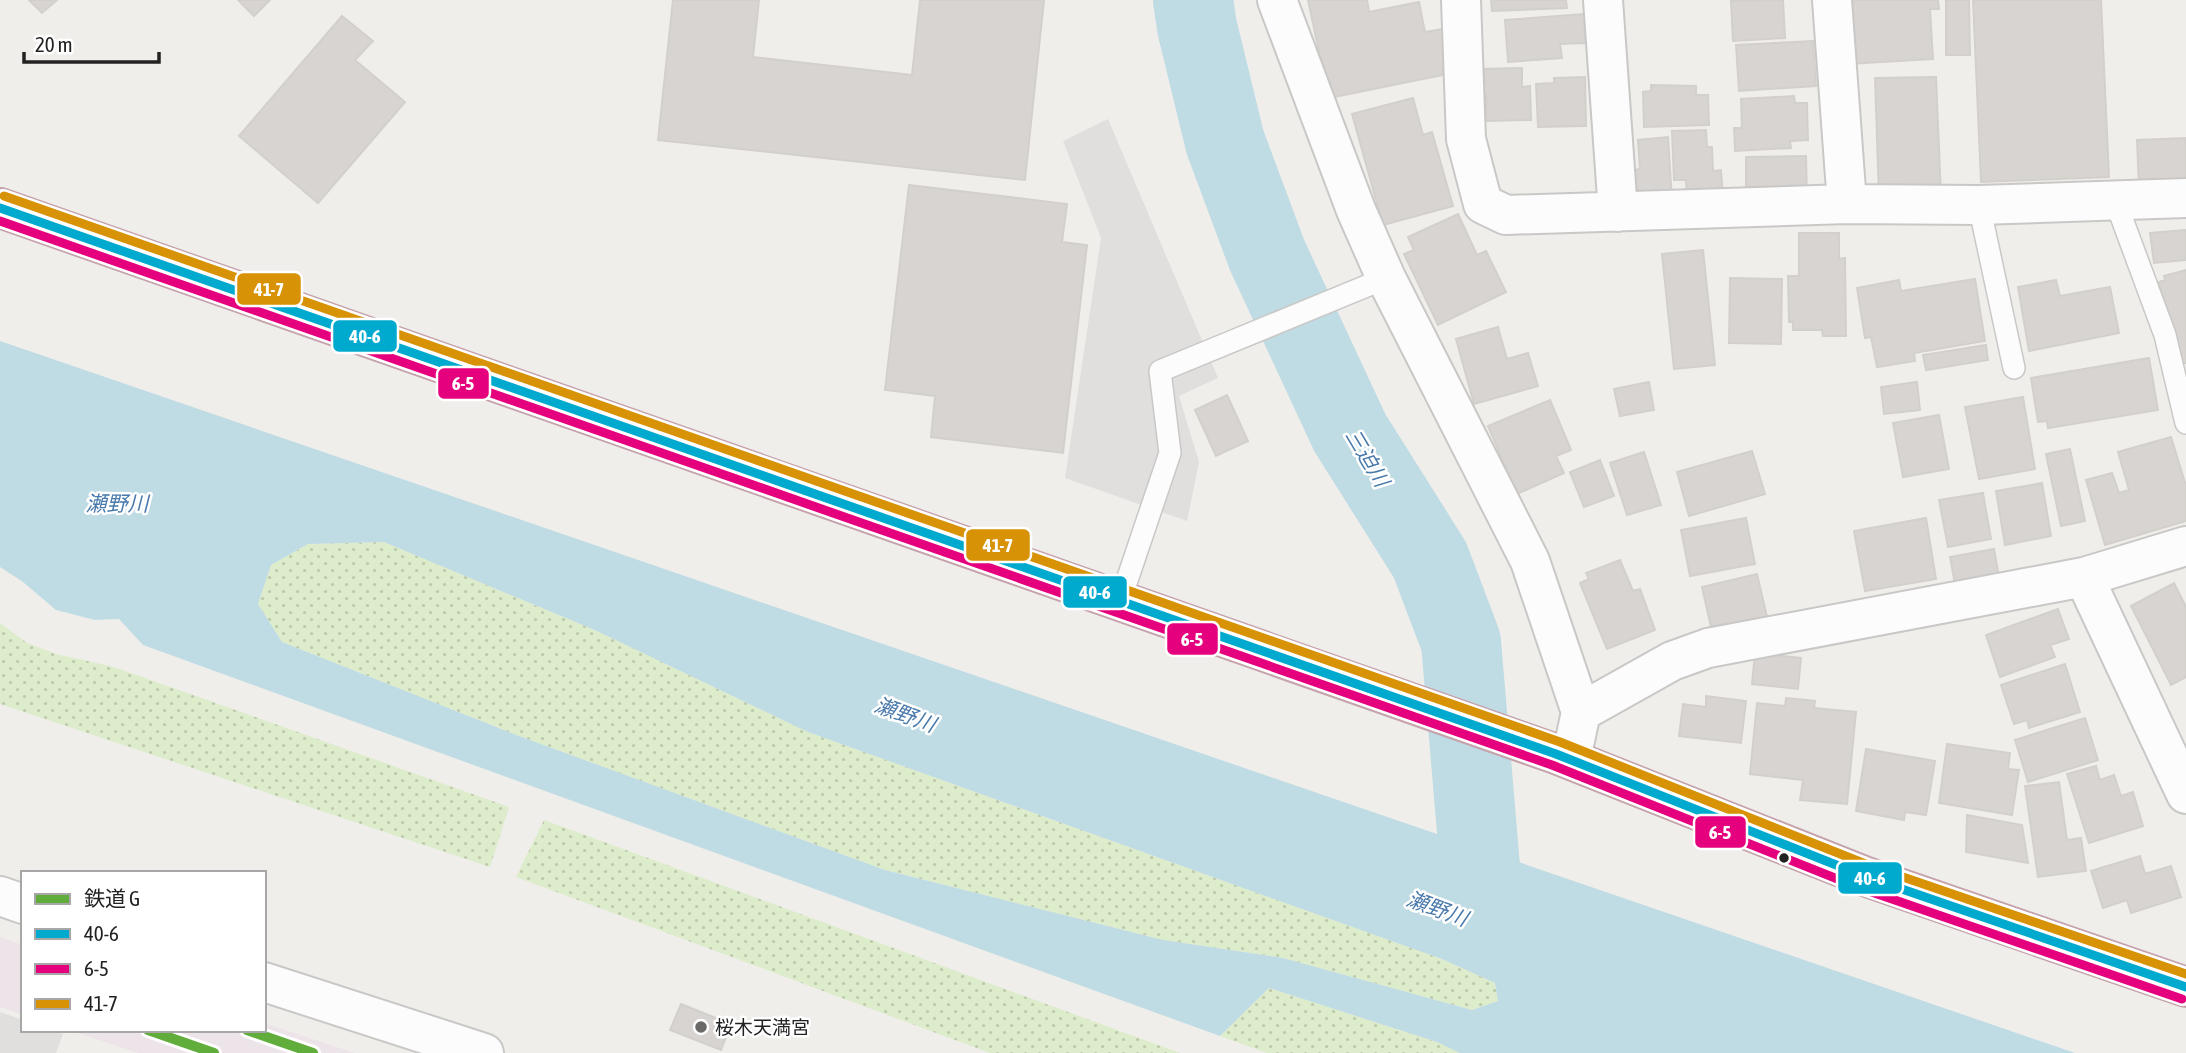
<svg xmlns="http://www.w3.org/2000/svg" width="2186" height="1053" font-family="'Asap Condensed','Noto Sans JP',sans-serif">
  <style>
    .railway { fill: #ede4e9 }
    .grass { fill: url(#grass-dots) }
    .parking { fill: #e0dfde }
    .water { fill: #bfdbe3; fill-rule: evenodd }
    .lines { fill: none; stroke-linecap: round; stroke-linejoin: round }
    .river { stroke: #bfdbe3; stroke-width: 80 }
    .building { fill: #d7d4d2; stroke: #d3d0cc; stroke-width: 2 }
    .service-casing { stroke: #c9c8c7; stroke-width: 24 }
    .minor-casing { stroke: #c9c8c7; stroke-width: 42 }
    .tertiary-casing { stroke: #c9c8c7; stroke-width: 42 }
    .trunk-casing { stroke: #c5a2ac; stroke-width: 42 }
    .service { stroke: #fdfcfc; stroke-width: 21 }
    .minor { stroke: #fdfcfc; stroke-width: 38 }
    .tertiary { stroke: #fdfcfc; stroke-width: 38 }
    .trunk { stroke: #f0e6e4; stroke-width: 38 }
    .bus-1-casing { stroke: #fff; stroke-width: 14 }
    .bus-2-casing { stroke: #fff; stroke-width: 14 }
    .bus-3-casing { stroke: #fff; stroke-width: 14 }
    .bus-1 { stroke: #00a9ce; stroke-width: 9 }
    .bus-2 { stroke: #e5007d; stroke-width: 9 }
    .bus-3 { stroke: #d79205; stroke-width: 9 }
    .rail-1-casing { stroke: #fff; stroke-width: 16 }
    .rail-1 { stroke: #60ad3b; stroke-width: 10 }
    .bus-dot { fill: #222; stroke: #fff; stroke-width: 2.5 }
    .poi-dot { fill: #6a6968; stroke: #fff; stroke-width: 2.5 }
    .labels { text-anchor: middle; stroke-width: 5; stroke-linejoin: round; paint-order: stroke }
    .poi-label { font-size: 19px; fill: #222; stroke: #fff; text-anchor: start }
    .water-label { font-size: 21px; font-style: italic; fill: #4a7aab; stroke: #fff }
    .line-badge { stroke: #fff; stroke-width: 2.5 }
    .badge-label { font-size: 19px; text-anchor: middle; font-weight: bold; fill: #fff }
  </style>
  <defs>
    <pattern id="grass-dots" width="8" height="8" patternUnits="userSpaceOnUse" patternTransform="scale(1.75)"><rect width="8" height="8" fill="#ddeccb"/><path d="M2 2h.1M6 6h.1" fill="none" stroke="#bdcaae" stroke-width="1.8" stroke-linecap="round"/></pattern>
  </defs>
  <rect width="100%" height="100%" fill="#f0eeeb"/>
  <path class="railway" d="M0,937L23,945V1015L0,1007Z
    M264,1023L355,1053H138L69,1030H264Z"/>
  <path class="grass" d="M384,542L597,631L808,732L1442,959L1495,983L1498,1001L1472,1010L1283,958L1163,940L885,870L519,736L282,642L258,604L271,565L308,544Z
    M0,623L27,643L56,654L114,667L509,807L490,867L0,704Z
    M544,820L1180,1053H990L516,877Z
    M1269,988L1437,1042L1460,1053H1267L1220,1036Z"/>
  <path class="parking" d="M1108,119L1218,378L1179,396L1199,462L1187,521L1065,478L1101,238L1063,141Z
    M0,1012L23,1020V1030H52L63,1034L56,1053H0Z"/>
  <path class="water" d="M0,341L2075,1053H1460L1437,1042L1269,988L1220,1036L143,645L119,619L95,620L56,610L23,582L0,567ZM384,542L597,631L808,732L1442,959L1495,983L1498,1001L1472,1010L1283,958L1163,940L885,870L519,736L282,642L258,604L271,565L308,544Z"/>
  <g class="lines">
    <path class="river" d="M1193,0L1197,27L1225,142L1267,255L1350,433L1430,560L1461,642L1485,926"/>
  </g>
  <path class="building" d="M29,0H57L42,13Z
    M238,0H270L254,16Z
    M673,0H759L753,57L912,75L920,0H1044L1025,180L658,140Z
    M1308,0H1367L1369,12L1419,2L1425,32L1443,29L1451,64L1442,66L1443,75L1329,98Z
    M1491,0H1566L1567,8L1492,11Z
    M1783,0L1785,38L1733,41L1731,1Z
    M1844,0H1938L1939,9H1930L1933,59L1848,64Z
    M1946,0H1969L1970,55H1946Z
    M1973,0H2101L2109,177L1981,182Z
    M1584,14L1586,43L1560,44L1562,58L1508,62L1505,20Z
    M342,16L373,41L355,60L405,102L318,203L239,136Z
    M1813,41L1816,86L1739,91L1736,45Z
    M1522,68V87L1530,86L1531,120L1486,121V96H1478L1477,69Z
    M1585,77L1586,126L1538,127L1536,84L1554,83V78Z
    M1936,77L1941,196L1879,198L1875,78Z
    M1651,85L1696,86V95H1708L1709,125L1644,127L1643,92L1651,91Z
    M1794,96L1795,103H1807L1808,140L1790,141L1791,148L1735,151L1734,128H1742L1741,99Z
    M1413,98L1423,135L1432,132L1453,206L1383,225L1352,114Z
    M1706,130L1707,147H1712L1713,171L1721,170L1723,196L1687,197L1686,180H1674L1672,131Z
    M1668,137L1672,200L1636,202L1634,170L1640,169L1638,140Z
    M2186,138V187L2139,188L2137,140Z
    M1806,156L1807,198L1746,199V157Z
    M909,185L1067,204L1062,242L1087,245L1063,453L931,437L935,396L885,390Z
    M1458,214L1477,255L1486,251L1506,292L1438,325L1404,254L1414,250L1408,237Z
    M2186,230V260L2154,263L2150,233Z
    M1799,233H1839V259L1845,258L1846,336H1823L1822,330H1793V322H1789L1788,276H1799Z
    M1703,250L1715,365L1674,369L1662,254Z
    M2186,270V363L2179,364L2159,282L2165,280L2164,276Z
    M1730,278L1782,279L1781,344L1729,343Z
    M1975,279L1985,341L1914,353L1915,361L1877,367L1871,337L1865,338L1857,288L1899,280L1901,291Z
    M2056,280L2060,296L2110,287L2119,333L2029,351L2018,287Z
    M1498,327L1507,359L1528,353L1538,386L1474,404L1456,339Z
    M1986,345L1988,360L1926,370L1923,355Z
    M2149,358L2158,410L2048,428L2047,421L2038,422L2031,378Z
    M1649,382L1654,410L1620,416L1614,389Z
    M1917,382L1920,410L1884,414L1881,387Z
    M1227,395L1248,441L1216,456L1195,410Z
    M2023,397L2035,469L1979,479L1965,407Z
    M1550,400L1571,450L1556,456L1564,473L1517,494L1488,426Z
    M1939,415L1949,469L1903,477L1893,423Z
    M2171,437L2186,486V521L2105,545L2086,480L2112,473L2119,493L2129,490L2118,452Z
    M2070,449L2085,521L2061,526L2046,454Z
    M1752,451L1765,494L1689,516L1677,472Z
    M1644,452L1661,505L1627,515L1610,463Z
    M1600,460L1614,496L1584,507L1570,472Z
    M2042,483L2051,536L2005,545L1996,491Z
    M1983,493L1991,539L1948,547L1939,500Z
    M1746,518L1755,564L1690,576L1681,530Z
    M1926,518L1936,579L1865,591L1854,531Z
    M1994,549L1999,577L1955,584L1950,557Z
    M1620,560L1633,591L1640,589L1655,630L1607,649L1580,583L1589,579L1586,573Z
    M1757,574L1768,621L1725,631L1723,624L1711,627L1702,587Z
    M2174,583L2186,607V677L2171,685L2131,606Z
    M2058,609L2069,639L2050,645L2055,657L2000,677L1986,635Z
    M1755,653L1801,658L1798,689L1752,684Z
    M2065,664L2080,712L2029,728L2027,720L2014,724L2001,685Z
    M1706,696L1746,701L1741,743L1679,736L1683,704L1706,707Z
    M1786,698L1815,701L1814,708L1856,712L1847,804L1800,800L1803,780L1750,774L1757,703L1785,706Z
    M2085,718L2098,760L2028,782L2015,740Z
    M1947,744L2010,753L2008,769L2019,770L2012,815L1939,803Z
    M1866,749L1935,761L1926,815L1905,812L1904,820L1856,811Z
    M2096,766L2100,780L2114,775L2121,796L2133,792L2143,826L2089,843L2067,774Z
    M2059,782L2067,840L2081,838L2086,871L2038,877L2025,786Z
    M1967,815L2022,825L2028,863L1966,852Z
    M2140,856L2145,874L2171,866L2181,897L2131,913L2127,900L2103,908L2091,871Z
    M681,1004L731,1024L721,1050L670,1030Z"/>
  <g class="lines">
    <g class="service-casing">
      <path id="service" d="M2115,200L2165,335L2186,423
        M1979,205L2014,368
        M1120,601L1170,453L1160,371L1386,278"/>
    </g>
    <g class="minor-casing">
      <path id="minor" d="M1277,0L1356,210L1386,278L1530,561L1581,712L1571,759
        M1461,0L1466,139L1483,204L1506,215L1847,204L1979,205L2186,198
        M1603,0L1618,212
        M1832,0L1847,204
        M2084,577L2186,794
        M1581,712L1672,661L1708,648L2084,577L2186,546"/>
    </g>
    <g class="tertiary-casing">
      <path id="tertiary" d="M0,896L23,904
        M264,982L484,1053"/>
    </g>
    <g class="trunk-casing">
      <path id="trunk" d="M0,208L1556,754L1864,876L2186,987"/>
    </g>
    <use href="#service" class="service"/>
    <use href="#minor" class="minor"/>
    <use href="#tertiary" class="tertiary"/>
    <use href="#trunk" class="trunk"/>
    <g class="bus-1-casing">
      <path id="bus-1" d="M0,208L1556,754L1864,876L2186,987"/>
    </g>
    <g class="bus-2-casing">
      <path id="bus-2" d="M0,221L1552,765L1860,888L2182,999"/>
    </g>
    <g class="bus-3-casing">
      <path id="bus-3" d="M4,196L1560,742L1868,865L2186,974"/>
    </g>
    <use href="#bus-1" class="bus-1"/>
    <use href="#bus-2" class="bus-2"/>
    <use href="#bus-3" class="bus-3"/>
    <g class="rail-1-casing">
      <path id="rail-1" d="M148,1030L214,1053
        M247,1030L313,1053"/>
    </g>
    <use href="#rail-1" class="rail-1"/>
  </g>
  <circle class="bus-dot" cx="1784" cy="858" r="6"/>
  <circle class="poi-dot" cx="701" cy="1027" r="7"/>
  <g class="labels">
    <g class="poi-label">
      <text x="715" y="1034">桜木天満宮</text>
    </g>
    <g class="water-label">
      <text transform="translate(1367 458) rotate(59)" y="7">三迫川</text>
      <text x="117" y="511">瀬野川</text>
      <text transform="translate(905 715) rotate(20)" y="7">瀬野川</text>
      <text transform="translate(1437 909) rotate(20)" y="7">瀬野川</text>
    </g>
  </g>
  <g class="line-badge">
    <rect x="236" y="272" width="66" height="34" rx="7" fill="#d79205"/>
    <rect x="332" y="319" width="66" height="34" rx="7" fill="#00a9ce"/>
    <rect x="437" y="367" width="53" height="33" rx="7" fill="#e5007d"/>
    <rect x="965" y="528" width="66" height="34" rx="7" fill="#d79205"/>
    <rect x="1062" y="575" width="66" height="34" rx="7" fill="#00a9ce"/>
    <rect x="1166" y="622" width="53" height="34" rx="7" fill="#e5007d"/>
    <rect x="1694" y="815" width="53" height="34" rx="7" fill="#e5007d"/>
    <rect x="1837" y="861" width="66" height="34" rx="7" fill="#00a9ce"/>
  </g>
  <g class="badge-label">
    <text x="269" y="296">41-7</text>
    <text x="365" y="343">40-6</text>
    <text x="463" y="390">6-5</text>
    <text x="998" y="552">41-7</text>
    <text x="1095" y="599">40-6</text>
    <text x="1192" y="646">6-5</text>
    <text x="1720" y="839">6-5</text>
    <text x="1870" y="885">40-6</text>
  </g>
  <rect x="21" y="871" width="245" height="161" fill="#ffffff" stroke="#a7a7a7" stroke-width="2"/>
  <rect x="35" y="894" width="35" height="10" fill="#60ad3b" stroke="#a7a7a7" stroke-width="2"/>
  <text x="84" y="906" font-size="21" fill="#222222">鉄道 G</text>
  <rect x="35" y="929" width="35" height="10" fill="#00a9ce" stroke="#a7a7a7" stroke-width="2"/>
  <text x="84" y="941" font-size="21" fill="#222222">40-6</text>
  <rect x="35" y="964" width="35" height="10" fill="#e5007d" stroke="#a7a7a7" stroke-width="2"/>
  <text x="84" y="976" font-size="21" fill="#222222">6-5</text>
  <rect x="35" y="999" width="35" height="10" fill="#d79205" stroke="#a7a7a7" stroke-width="2"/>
  <text x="84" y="1011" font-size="21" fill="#222222">41-7</text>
  <path d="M24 52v10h135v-10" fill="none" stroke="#222222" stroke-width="3.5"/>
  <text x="35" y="52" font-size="21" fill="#222222" stroke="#ffffff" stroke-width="5" paint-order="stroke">20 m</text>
</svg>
